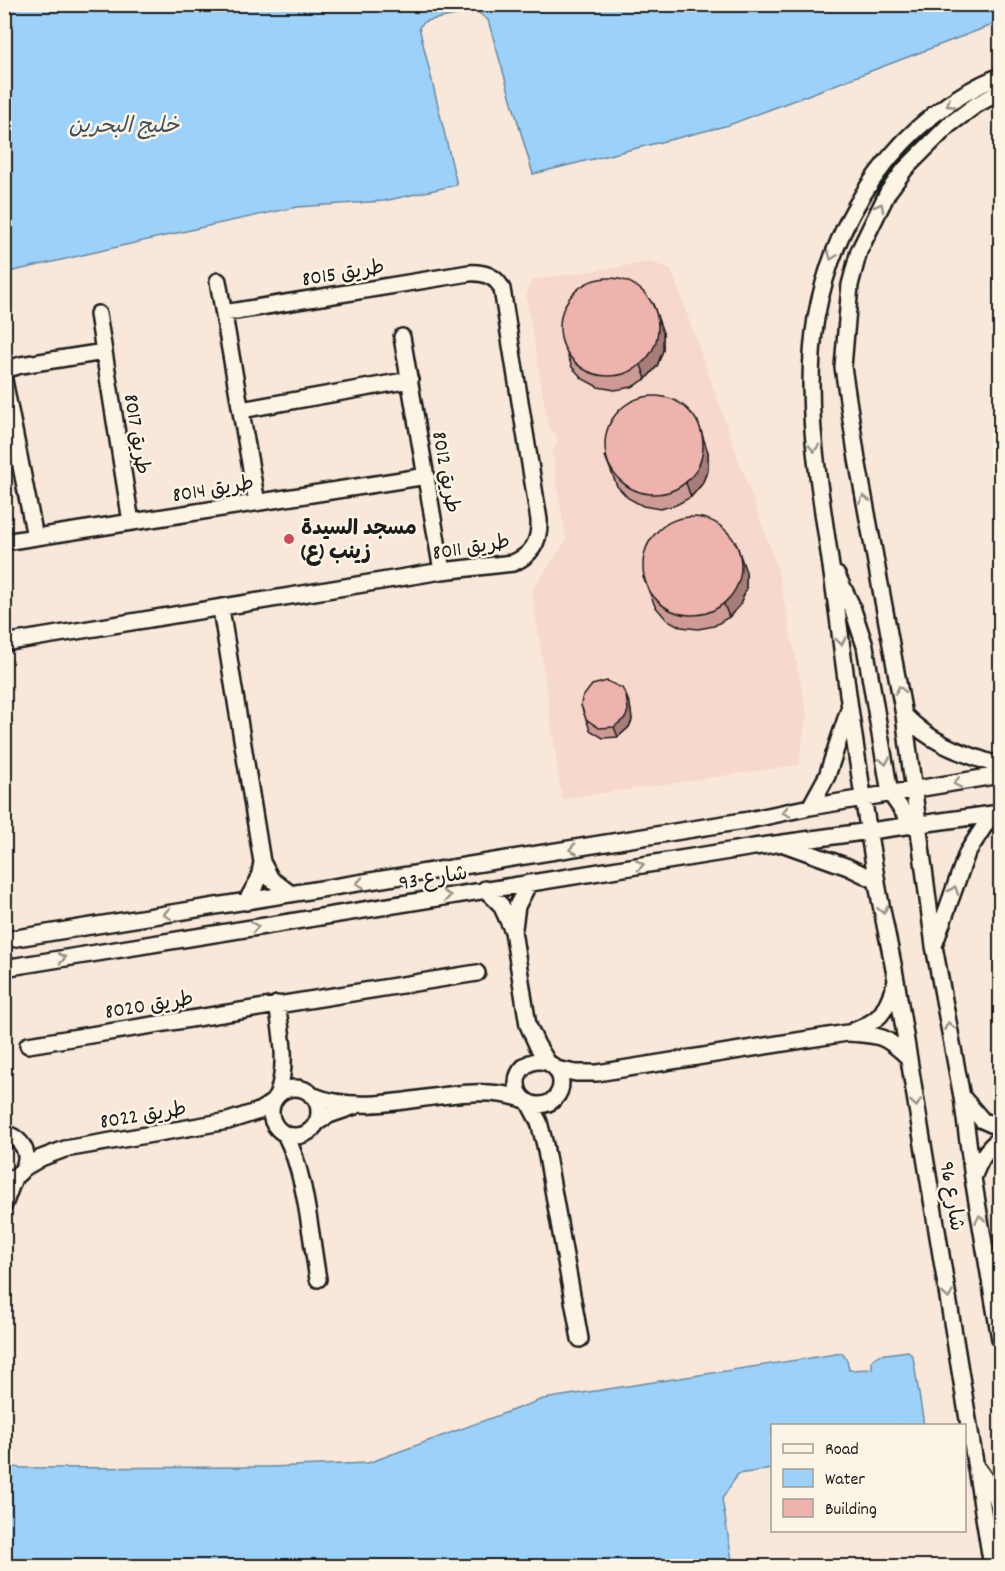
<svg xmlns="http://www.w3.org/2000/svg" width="1005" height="1571" font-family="Dekko,'Playpen Sans Arabic',sans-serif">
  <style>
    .built { fill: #f6d8cc }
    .water { fill: #9cd1fa; stroke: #6989a1; stroke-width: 1.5 }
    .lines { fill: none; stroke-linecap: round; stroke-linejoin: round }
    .minor-casing { stroke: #1c1c1c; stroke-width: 20 }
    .minor { stroke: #fcf5e5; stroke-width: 15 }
    .wall { fill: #cd9a95; stroke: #1c1c1c; stroke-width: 1.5 }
    .shaded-wall { fill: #a77d79; stroke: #1c1c1c; stroke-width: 1.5 }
    .building { fill: #eeb3ad; stroke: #1c1c1c; stroke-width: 1.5 }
    .oneway { stroke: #97938b }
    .poi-dot { fill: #d1495b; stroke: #fcf5e5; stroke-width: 2 }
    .labels { text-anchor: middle; stroke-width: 5; stroke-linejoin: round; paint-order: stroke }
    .street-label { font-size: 21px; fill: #1c1c1c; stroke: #fcf5e5 }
    .poi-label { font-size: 21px; font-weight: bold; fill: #1c1c1c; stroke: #fcf5e5; text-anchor: start }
    .water-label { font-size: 22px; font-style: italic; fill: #42525f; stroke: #fcf5e5 }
  </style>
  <rect width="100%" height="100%" fill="#f9e8da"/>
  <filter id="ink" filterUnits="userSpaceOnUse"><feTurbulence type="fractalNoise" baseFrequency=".0167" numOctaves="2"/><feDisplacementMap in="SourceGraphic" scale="12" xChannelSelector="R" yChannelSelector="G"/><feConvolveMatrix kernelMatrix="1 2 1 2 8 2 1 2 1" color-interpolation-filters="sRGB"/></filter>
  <g filter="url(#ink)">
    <path class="built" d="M650,262L671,269L777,567L807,713L799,765L562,799L532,590L566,541L552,451L557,444L556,435L548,425L526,294L532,280Z"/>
    <path class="water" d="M1000,4V22L729,125L533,174L488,20L476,11L426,21L419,27L457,185L384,201L297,207L212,225L5,273V5Z
      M908,1351L913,1357L924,1425L772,1426V1469L738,1474L722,1499L733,1566H5V1466L22,1468L270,1467L368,1463L543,1399L842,1353L847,1360L849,1370L872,1369V1360L879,1355Z"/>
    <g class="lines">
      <g class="minor-casing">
        <path id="minor" d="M1000,92L976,105L949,125L905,169L888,192L859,251L850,285L843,367L857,459L904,715L934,946L962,1097L973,1178L1000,1339
          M218,281L257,503
          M98,314L131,522
          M402,337L442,571
          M4,370L21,365L104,352
          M4,380L35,537
          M241,410L410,380
          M4,542L427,476
          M837,575L851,604L865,646L890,793L904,813L920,825
          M221,609L262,862L271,879L291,894
          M4,643L442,571L513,563C532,555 540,542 539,520L502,289C496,276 483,272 469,273L224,313
          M904,715C933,745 962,753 1000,766
          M810,807L827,776L849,709
          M784,844L848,867L877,881
          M485,889L501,905L513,931L528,1025L537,1045L548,1063
          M246,902L259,879L262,862
          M514,928L517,906L529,883
          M4,940L749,820L810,807L1000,775
          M935,943L967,853L992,814
          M4,968L754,847L1000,813
          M853,1031C884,1019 884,1012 896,982
          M28,1045L477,973
          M517 1083a22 22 0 1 1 44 0a22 22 0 1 1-44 0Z
          M556,1069L576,1073H597L847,1033C880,1035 885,1035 909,1058
          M271 1112a24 24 0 1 1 48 0a24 24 0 1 1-48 0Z
          M311,1095C379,1123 454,1077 523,1099
          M277,1096C288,1065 282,1036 277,1004
          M964,1099L982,1120L1000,1128
          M529,1103L539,1122L545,1145L580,1339
          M316,1123L329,1115L355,1106
          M4,1133C33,1141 34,1174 4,1181
          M285,1134C306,1174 310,1234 318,1279
          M24,1168L41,1158L65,1149L228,1121L259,1111L273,1102
          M973,1178C979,1162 986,1148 1000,1139
          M4,1205L14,1178
          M978,1469L995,1494L1000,1509
          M992,1566C961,1373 930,1180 897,986C891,950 882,914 876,877C863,799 851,720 841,641C837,607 832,573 827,539C816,466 804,392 816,318C835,213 900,117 1000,76"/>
      </g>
      <use href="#minor" class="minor"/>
    </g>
    <path class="wall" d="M663,333V350L657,366L646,379L632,387L615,390L598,387L583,379L572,367L561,338Z
      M708,452V469L702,484L691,497L676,505L660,509L643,506L628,498L617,486L605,456Z
      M746,572V589L740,605L729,617L714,626L698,629L681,627L666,619L655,606L643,577Z
      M581,705H630L632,720L629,727L618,737L603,738L590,730Z"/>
    <path class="shaded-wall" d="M653,304L663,333V350L657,366L646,379L641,365Z
      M698,422L708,452V469L702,484L691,497L686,483Z
      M736,543L746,572V589L740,605L729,617L724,604Z
      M626,695L630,705L632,720L629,727L618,737L614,727Z"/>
    <path class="building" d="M560 327a49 49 0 1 1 98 0a49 49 0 1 1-98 0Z
      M605 445a49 49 0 1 1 98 0a49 49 0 1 1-98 0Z
      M643 566a49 49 0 1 1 98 0a49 49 0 1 1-98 0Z
      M607,681L622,688L626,695L628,710L626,717L614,727L599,728L586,719L581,705L582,698L592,685Z"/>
    <defs><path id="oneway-chevron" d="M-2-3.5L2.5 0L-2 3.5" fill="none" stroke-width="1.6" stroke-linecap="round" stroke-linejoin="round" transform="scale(1.5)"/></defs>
    <g class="oneway">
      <use href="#oneway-chevron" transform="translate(950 104) rotate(147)"/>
      <use href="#oneway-chevron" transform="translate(880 207) rotate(-61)"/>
      <use href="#oneway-chevron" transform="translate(832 256) rotate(110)"/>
      <use href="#oneway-chevron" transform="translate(814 448) rotate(86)"/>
      <use href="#oneway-chevron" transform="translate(864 499) rotate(-101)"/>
      <use href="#oneway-chevron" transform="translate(841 641) rotate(83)"/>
      <use href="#oneway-chevron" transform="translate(900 690) rotate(-101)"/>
      <use href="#oneway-chevron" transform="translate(885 761) rotate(80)"/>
      <use href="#oneway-chevron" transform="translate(957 783) rotate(169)"/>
      <use href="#oneway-chevron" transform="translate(786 812) rotate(168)"/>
      <use href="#oneway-chevron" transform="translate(573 849) rotate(171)"/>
      <use href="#oneway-chevron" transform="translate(640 865) rotate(-9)"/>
      <use href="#oneway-chevron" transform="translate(360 883) rotate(171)"/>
      <use href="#oneway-chevron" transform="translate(954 890) rotate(-71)"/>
      <use href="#oneway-chevron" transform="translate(447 896) rotate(-9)"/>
      <use href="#oneway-chevron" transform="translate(883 910) rotate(79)"/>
      <use href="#oneway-chevron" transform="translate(167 914) rotate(171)"/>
      <use href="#oneway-chevron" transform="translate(255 927) rotate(-9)"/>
      <use href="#oneway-chevron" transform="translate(62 958) rotate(-9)"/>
      <use href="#oneway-chevron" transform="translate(949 1026) rotate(-100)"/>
      <use href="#oneway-chevron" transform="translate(916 1103) rotate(81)"/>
      <use href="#oneway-chevron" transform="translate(980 1219) rotate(-100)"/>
      <use href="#oneway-chevron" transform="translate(948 1295) rotate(81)"/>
    </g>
  </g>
  <circle class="poi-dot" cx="289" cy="539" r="6"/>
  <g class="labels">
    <g class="street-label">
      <text transform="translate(343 272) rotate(-9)" y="7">طريق 8015</text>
      <text transform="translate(138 434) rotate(81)" y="7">طريق 8017</text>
      <text transform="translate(447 472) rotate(80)" y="7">طريق 8012</text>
      <text transform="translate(213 488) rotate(-9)" y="7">طريق 8014</text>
      <text transform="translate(471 546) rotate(-9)" y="7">طريق 8011</text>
      <text transform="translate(433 877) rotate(-9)" y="7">شارع 93</text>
      <text transform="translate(149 1004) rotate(-9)" y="7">طريق 8020</text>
      <text transform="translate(143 1114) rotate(-9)" y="7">طريق 8022</text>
      <text transform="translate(953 1196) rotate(81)" y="7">شارع 96</text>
    </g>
    <g class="poi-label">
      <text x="301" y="534">مسجد السيدة<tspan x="301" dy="24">زينب (ع)</tspan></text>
    </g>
    <g class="water-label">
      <text x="124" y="132">خليج البحرين</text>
    </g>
  </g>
  <rect width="1005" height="1571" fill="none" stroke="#fcf5e5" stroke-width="24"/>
  <rect x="12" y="12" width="981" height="1547" fill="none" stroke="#1c1c1c" stroke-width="2" filter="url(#ink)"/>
  <rect x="771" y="1424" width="195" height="108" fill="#fcf5e5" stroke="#a29e95" stroke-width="1.5"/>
  <rect x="783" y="1444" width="30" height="9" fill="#fcf5e5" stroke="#a29e95" stroke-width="1.5"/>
  <text x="825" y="1454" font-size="18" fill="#1c1c1c">Road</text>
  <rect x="783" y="1469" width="30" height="18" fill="#9cd1fa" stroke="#a29e95" stroke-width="1.5"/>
  <text x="825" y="1484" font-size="18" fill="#1c1c1c">Water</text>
  <rect x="783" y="1499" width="30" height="18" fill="#eeb3ad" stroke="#a29e95" stroke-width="1.5"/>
  <text x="825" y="1514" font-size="18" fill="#1c1c1c">Building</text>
</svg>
